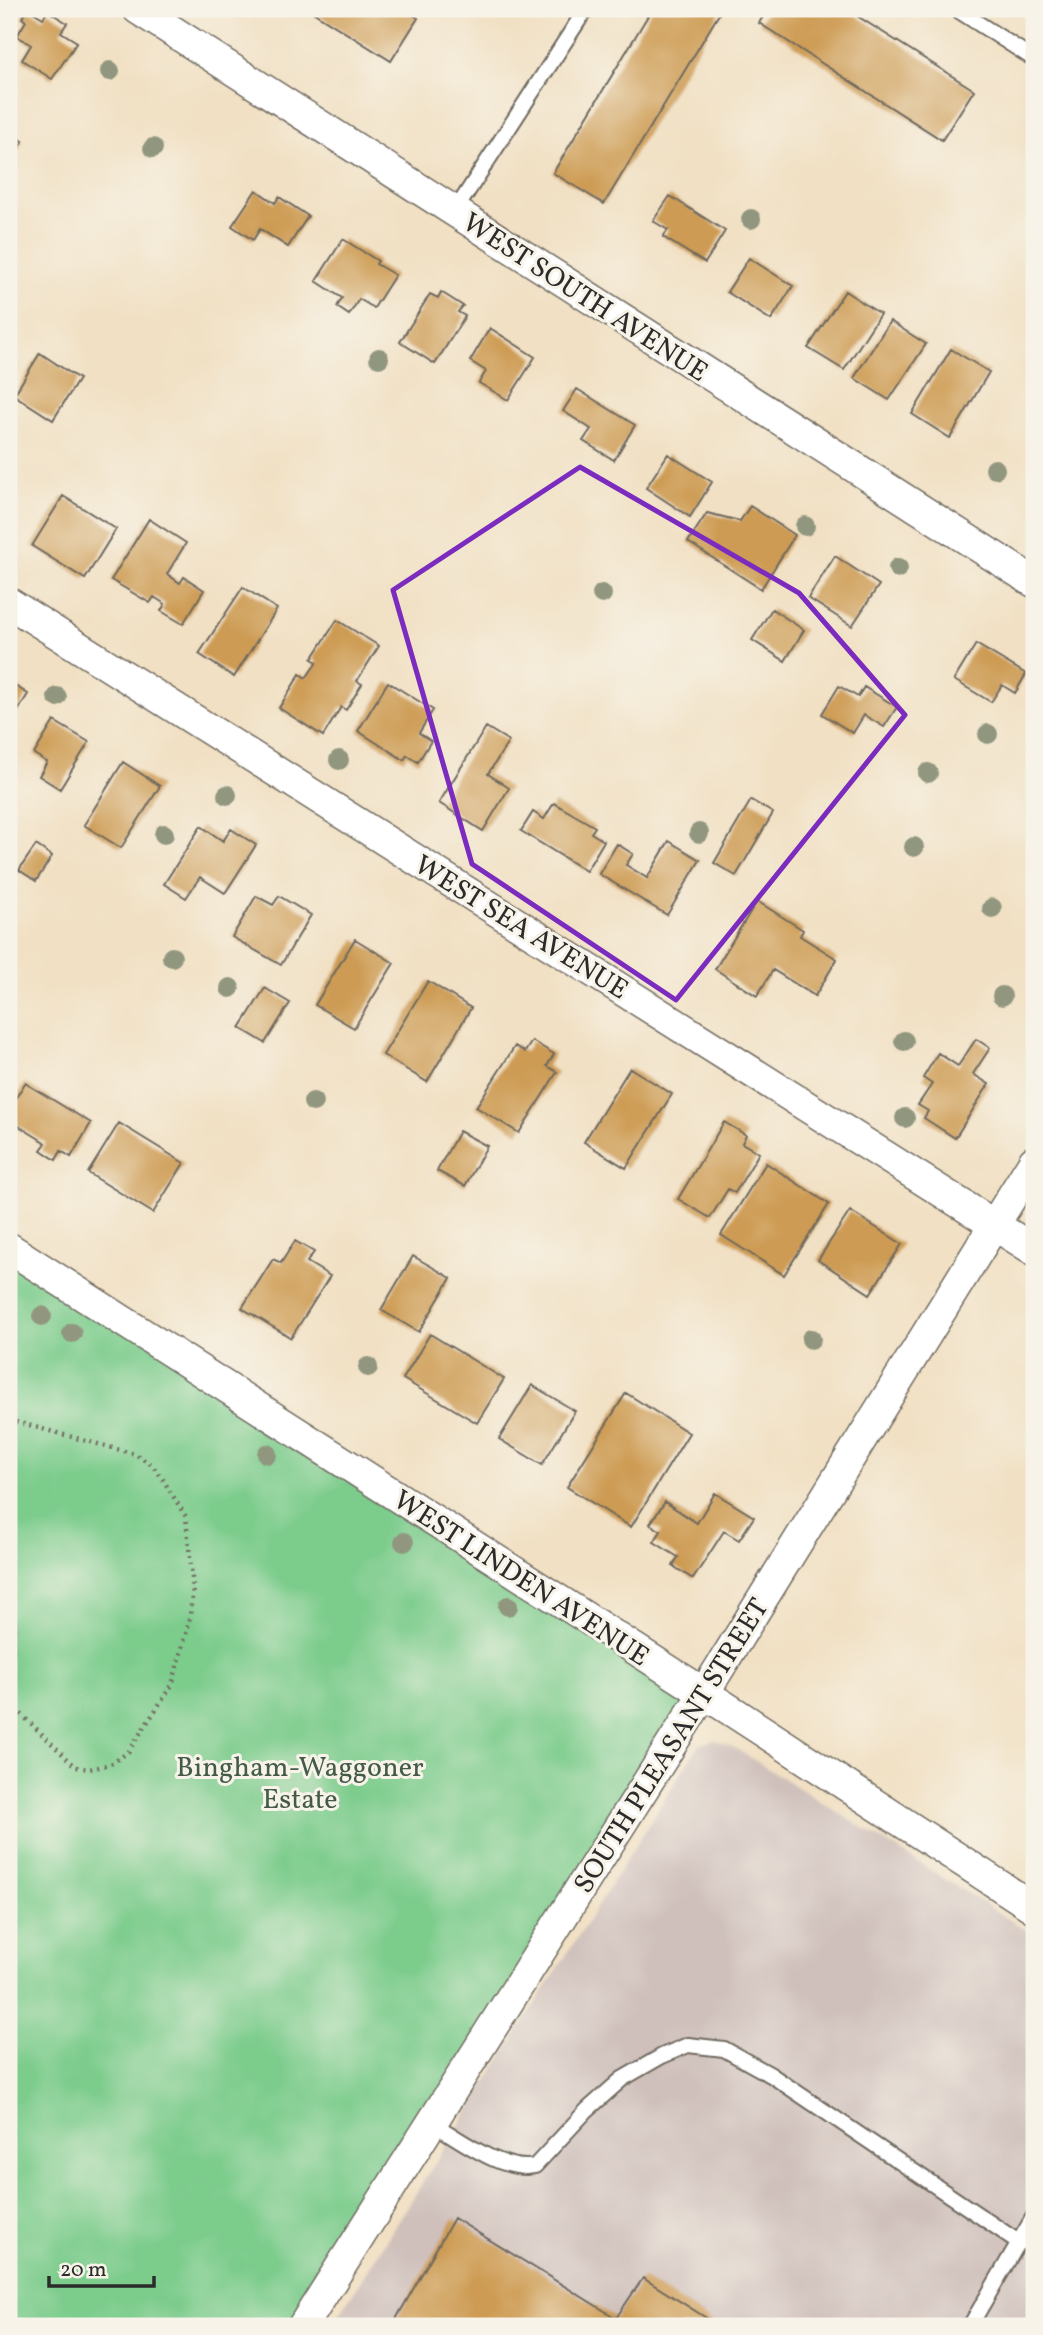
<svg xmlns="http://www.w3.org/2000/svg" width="1043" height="2335" font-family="Vollkorn,serif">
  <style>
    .industrial { fill: #cfc0bb }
    .green { fill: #7ccc8c; stroke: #547c5c; stroke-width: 2 }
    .building { fill: #cd9b52 }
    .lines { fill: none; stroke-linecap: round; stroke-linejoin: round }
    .lane-casing { stroke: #706a60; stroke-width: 18 }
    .street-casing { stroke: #706a60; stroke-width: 33 }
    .path { stroke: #706a60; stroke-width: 4.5; stroke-dasharray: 2 5; stroke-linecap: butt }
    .lane { stroke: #fff; stroke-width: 14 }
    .street { stroke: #fff; stroke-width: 30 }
    .tree { fill: #91977f }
    .marked { fill: none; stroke: #7b2cbf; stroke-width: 5; stroke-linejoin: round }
    .labels { text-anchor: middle; stroke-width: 6; stroke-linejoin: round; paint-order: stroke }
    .street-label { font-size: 28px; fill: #2b2b2b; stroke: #f7f3e8 }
    .park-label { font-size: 28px; fill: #435b48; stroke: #f7f3e8 }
  </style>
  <rect width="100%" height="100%" fill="#f7f3e8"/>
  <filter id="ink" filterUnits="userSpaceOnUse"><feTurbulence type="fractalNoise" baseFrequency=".0143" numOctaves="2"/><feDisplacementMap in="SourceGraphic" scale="14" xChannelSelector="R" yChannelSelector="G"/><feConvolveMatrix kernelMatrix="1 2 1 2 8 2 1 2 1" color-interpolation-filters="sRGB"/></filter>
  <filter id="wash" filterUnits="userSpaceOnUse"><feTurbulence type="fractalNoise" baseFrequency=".00686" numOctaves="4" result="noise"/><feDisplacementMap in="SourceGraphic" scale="28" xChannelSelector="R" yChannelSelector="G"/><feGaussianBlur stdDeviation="1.57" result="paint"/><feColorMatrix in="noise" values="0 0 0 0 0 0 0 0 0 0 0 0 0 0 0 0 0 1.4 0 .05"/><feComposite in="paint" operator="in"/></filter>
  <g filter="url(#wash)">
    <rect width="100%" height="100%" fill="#f1e0c3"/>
    <path class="industrial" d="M715,1740L735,1748L1034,1935V2326H332L699,1745Z"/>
    <path class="green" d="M9,1248L704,1693L302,2326H9Z"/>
    <g id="blocks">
      <path class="building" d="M28,9L43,18L48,11L67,23L61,32L77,42L52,79L22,60L31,45L17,36L26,21L22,18Z
        M308,9H403L418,18L391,61Z
        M652,9H722L604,204L553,173Z
        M768,9H846L974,90L942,140L759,23Z
        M9,132L23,141L9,164Z
        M256,190L275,203L279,197L308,216L288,247L260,229L253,240L232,226Z
        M670,196L725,231L705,263L663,237L668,230L653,221Z
        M343,239L378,261L376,264L395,275L374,308L359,299L349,315L337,307L342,298L316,281Z
        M749,258L793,286L771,320L727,292Z
        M845,291L880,314L844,370L808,348Z
        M441,292L463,306L458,312L465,316L435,364L400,342L430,294L438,298Z
        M890,321L926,344L889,400L854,378Z
        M490,328L535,357L508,400L479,383L486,371L470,361Z
        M951,349L989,372L950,438L912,414Z
        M40,353L79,379L53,420L14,395Z
        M577,389L635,425L614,460L583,441L591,429L563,411Z
        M668,454L712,482L690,517L646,488Z
        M63,496L116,529L85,579L32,546Z
        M750,506L795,535L761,589L688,542L707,513L740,521Z
        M149,519L186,543L167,574L180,583L184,577L204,590L183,624L161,611L165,604L154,597L150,603L111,580Z
        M835,556L879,585L852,626L808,598Z
        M243,587L277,609L234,677L199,654Z
        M772,609L804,630L785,661L752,640Z
        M337,620L379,646L357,681L362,684L346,710L341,707L323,736L279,708L300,674L306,678L317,662L312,659Z
        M976,644L1026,674L1015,693L1002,685L991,702L954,680Z
        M9,682L28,694L9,726Z
        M388,682L433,710L419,733L431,741L418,762L407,755L404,760L358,731Z
        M839,686L858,697L864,687L897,707L884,727L864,715L853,733L822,714Z
        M54,721L89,742L60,789L39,776L47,762L34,754Z
        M486,727L509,741L488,774L509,788L483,831L439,803Z
        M123,762L160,786L121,848L84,825Z
        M751,800L773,813L736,876L714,863Z
        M554,803L595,827L591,833L604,841L586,871L521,831L533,812L544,819Z
        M201,826L223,841L231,829L256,845L225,893L200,877L186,898L164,884Z
        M669,841L700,860L667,915L599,874L617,844L633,854L626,865L647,878Z
        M36,845L52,856L36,881L19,870Z
        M256,896L273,905L279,896L311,915L281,965L232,937Z
        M757,901L803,930L800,936L837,959L815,996L773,970L757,996L715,969Z
        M355,939L394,963L354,1028L315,1005Z
        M428,981L471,1008L427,1082L383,1055Z
        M265,988L290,1003L265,1043L240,1028Z
        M976,1039L990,1048L973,1074L989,1084L955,1138L924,1118L928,1111L918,1105L932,1084L923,1078L938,1053L958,1066Z
        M532,1041L554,1054L547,1066L557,1072L519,1133L476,1107L515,1046L525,1052Z
        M630,1068L672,1094L626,1168L584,1142Z
        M25,1083L91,1123L71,1157L61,1151L56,1160L41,1150L46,1143L9,1120V1109Z
        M724,1122L746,1135L742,1143L759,1153L735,1193L728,1189L710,1218L678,1199Z
        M119,1123L184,1163L153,1213L88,1173Z
        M459,1131L487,1146L465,1186L437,1171Z
        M766,1163L829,1204L784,1275L721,1235Z
        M850,1211L902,1244L870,1294L818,1260Z
        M295,1241L314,1252L307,1262L330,1276L291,1338L242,1308L273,1259L281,1263Z
        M413,1256L451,1278L419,1332L381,1310Z
        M430,1334L504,1379L477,1423L403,1379Z
        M532,1385L575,1411L542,1465L499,1439Z
        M626,1393L689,1433L631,1527L567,1487Z
        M715,1493L754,1517L739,1540L724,1531L693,1579L673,1566L678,1557L654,1542L661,1531L650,1524L665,1502L697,1523Z
        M454,2218L616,2318L643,2278L719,2326H392Z"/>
    </g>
  </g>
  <g filter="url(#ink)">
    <use href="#blocks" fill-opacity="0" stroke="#706a60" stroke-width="2"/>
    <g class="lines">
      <g class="lane-casing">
        <path id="lane" d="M956,9L1034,59
          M455,211L586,9
          M432,2123C460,2139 503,2173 535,2166L587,2110L622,2079L662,2056L688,2045L724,2049L771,2075L1020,2243
          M970,2326L1034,2216"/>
      </g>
      <g class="street-casing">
        <path id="street" d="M138,9L1034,582
          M9,603L1034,1250
          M9,1248L735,1713L1034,1908
          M303,2326L704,1693L1034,1161"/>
      </g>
      <path class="path" d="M9,1420L135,1454L152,1465L162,1478L186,1517L193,1588L189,1623L172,1685L128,1752L113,1763L99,1767L89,1769L76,1767L15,1708L9,1679"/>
      <use href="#lane" class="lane"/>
      <use href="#street" class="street"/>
    </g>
    <g class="tree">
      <circle cx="110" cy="71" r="10"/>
      <circle cx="153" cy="148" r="10"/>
      <circle cx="751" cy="219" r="10"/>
      <circle cx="379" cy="358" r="10"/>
      <circle cx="995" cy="469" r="10"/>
      <circle cx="805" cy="526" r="10"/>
      <circle cx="898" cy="568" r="10"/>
      <circle cx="602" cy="594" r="10"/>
      <circle cx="57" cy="697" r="10"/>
      <circle cx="988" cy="734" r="10"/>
      <circle cx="339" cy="760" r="10"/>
      <circle cx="928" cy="773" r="10"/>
      <circle cx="227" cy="795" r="10"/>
      <circle cx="699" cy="833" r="10"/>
      <circle cx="164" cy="834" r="10"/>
      <circle cx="914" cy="847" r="10"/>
      <circle cx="992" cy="908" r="10"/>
      <circle cx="172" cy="957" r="10"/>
      <circle cx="230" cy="988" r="10"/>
      <circle cx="1002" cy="996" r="10"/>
      <circle cx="904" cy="1041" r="10"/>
      <circle cx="313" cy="1102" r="10"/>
      <circle cx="905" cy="1118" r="10"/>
      <circle cx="42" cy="1316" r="10"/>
      <circle cx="72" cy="1333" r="10"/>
      <circle cx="811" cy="1339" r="10"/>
      <circle cx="368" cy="1367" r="10"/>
      <circle cx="267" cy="1454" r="10"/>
      <circle cx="404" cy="1542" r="10"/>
      <circle cx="508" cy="1606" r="10"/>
    </g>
  </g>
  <path class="marked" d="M580,467L799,593L905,715L676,1000L472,864L393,590Z"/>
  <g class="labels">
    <g class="street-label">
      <text transform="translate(586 296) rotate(33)" y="10">WEST SOUTH AVENUE</text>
      <text transform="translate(522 926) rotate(32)" y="10">WEST SEA AVENUE</text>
      <text transform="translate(522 1577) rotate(33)" y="10">WEST LINDEN AVENUE</text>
      <text transform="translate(670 1745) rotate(-58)" y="10">SOUTH PLEASANT STREET</text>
    </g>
    <g class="park-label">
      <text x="300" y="1776">Bingham-Waggoner<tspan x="300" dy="32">Estate</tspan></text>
    </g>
  </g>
  <rect width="1043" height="2335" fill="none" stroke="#f7f3e8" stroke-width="35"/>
  <path d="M49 2276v10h105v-10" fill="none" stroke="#2b2b2b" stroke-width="3.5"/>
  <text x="60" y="2276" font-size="21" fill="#2b2b2b" stroke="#f7f3e8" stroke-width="5" paint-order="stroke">20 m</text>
</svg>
